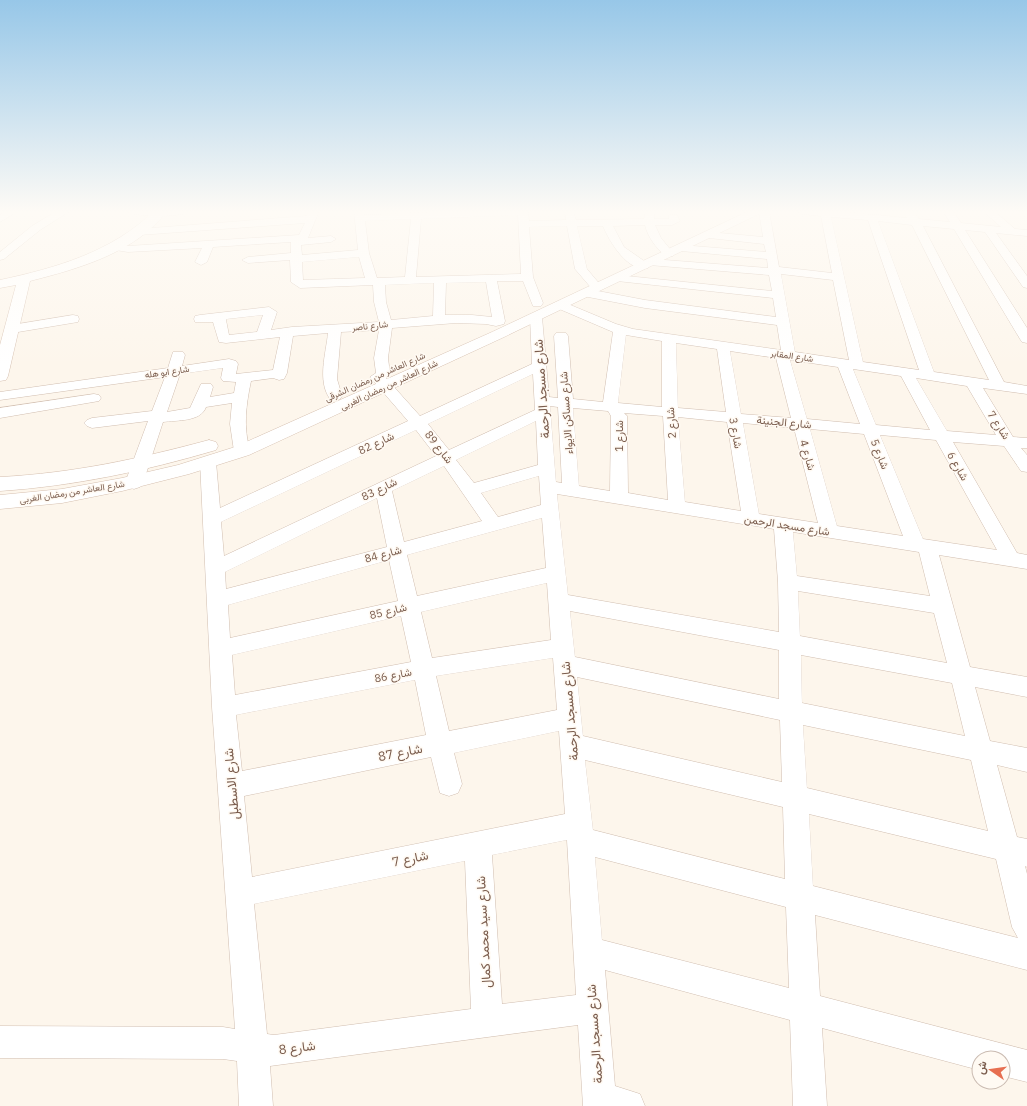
<svg xmlns="http://www.w3.org/2000/svg" width="1027" height="1106" font-family="'IBM Plex Sans',Vazirmatn,sans-serif">
  <style>
    .lines { fill: none; stroke-linecap: round; stroke-linejoin: round }
    .street-casing { stroke: #d1beb0; stroke-width: 1 }
    .secondary-casing { stroke: #d6c0b0; stroke-width: 1 }
    .street { fill: #fff; fill-rule: evenodd }
    .secondary { fill: #fff; fill-rule: evenodd }
    .labels { text-anchor: middle; stroke-width: 3; stroke-linejoin: round; paint-order: stroke }
    .far-street-label { font-size: 9px; fill: #7a5c4d; stroke: #fffaf3 }
    .street-label { font-size: 11px; fill: #7a5c4d; stroke: #fffaf3 }
    .near-street-label { font-size: 13px; fill: #7a5c4d; stroke: #fffaf3 }
  </style>
  <rect width="100%" height="100%" fill="#fdf6ec"/>
  <g class="lines">
    <g class="street-casing">
      <path id="street" d="M6,211H18L0,222V215Z
        M57,211H70L40,230L4,259L0,260V252L32,226Z
        M126,211H189C182,218 133,217 126,211Z
        M309,211H319L308,238L331,236L336,239L331,242L301,245L302,255L358,250L354,211H364V215L463,211H528L529,221L566,220L565,211H573L576,220L644,219L646,211H654V219H669V215H677L680,221L672,225H655L661,238L674,254L673,256H665C656,247 648,238 645,225L613,226L624,247L647,263L648,260L652,259L768,268L767,259L681,251L676,248L681,245L766,252L764,244L709,238L704,235L709,232L763,237L759,211H769L779,267L832,273L821,216L802,214L797,211H835L907,218L905,215L910,212L914,213L919,219L950,222L943,211H953L961,223L1001,227L983,211H994L1015,229L1027,230V236L996,233L1027,276V288L1023,287L985,232L965,230L1027,328V343L1022,342L1020,339L954,229L923,226L1004,382L1027,386V394L983,388L1013,437L1027,438V448H1021L1027,455V472L1021,471L1004,446L953,442L1017,553L1027,555V569L939,555L970,667L1027,677V697L975,687L990,741L1027,748V772L997,765L1017,837L1027,839V867L1025,866L1027,874V970L815,915L820,996L1027,1050V1082L1003,1076V1058H979V1070L822,1028L827,1106H793L790,1020L605,970L615,1086L640,1094L645,1106H583L578,1025L270,1066L273,1106H239L237,1061L223,1059L0,1058V1026L223,1027L235,1029L212,707L200,462L202,458L208,457L214,458L216,462L220,508L408,421L370,377L376,373L374,358L379,330L341,332L337,379L342,396L340,399H330C317,381 326,353 328,333L293,336L287,373L284,379L279,380L273,378L251,381C246,405 243,427 250,451L248,455L242,456L236,455L234,451L230,424L232,403L206,407C201,422 177,420 163,422L143,483L140,487L134,489L128,487L125,483L148,421L92,428L87,426L84,423L87,420L92,418L152,411L165,377L0,400V392L168,368L173,352H183L185,355L182,366L229,359L236,361L238,364L236,374L273,370L280,337L226,343L219,342L213,322H195L194,319L195,316L200,315L269,307L277,312L271,330L292,327L379,322L374,302L373,285L300,288L291,282L290,260L248,263L242,260L248,257L291,253V242L213,247L207,262L201,265L195,262L202,248L128,252L109,249L108,247L113,244L128,246L299,235L305,223L139,235L134,232L139,229L307,216ZM518,215L521,274L416,277L421,219ZM831,217L868,220L919,370L863,362ZM411,219L405,277L377,278L369,253L365,221ZM878,221L912,225L989,380L934,372ZM567,226L575,269L593,290H583L581,293L583,296L645,308L777,325L781,350L633,329L616,324L561,301L557,302L555,305L557,308L613,332L603,402L573,399L568,336L566,333H556L554,336L558,398L549,397L542,317L536,313L530,317L532,364L420,416L386,378L390,374L388,358L392,328L456,323L486,324L496,326L504,324L505,321L497,281H523L533,306H541L543,303L533,277L529,227ZM577,226H603C609,241 628,273 648,268L649,265L769,275L772,291L617,275L611,278L617,281L773,298L776,317L645,300L598,291L603,288L587,269ZM359,257L365,278L303,280L302,262ZM781,274L833,280L849,360L795,352ZM486,282L492,317L472,315H445L446,283ZM434,283L433,316L391,320L386,302L385,285ZM263,315L257,332L229,335L226,320L227,319ZM626,335L662,341V407L618,403ZM676,343L717,349L726,412L678,408ZM730,351L776,358L791,418L741,414ZM790,360L838,367L860,424L807,419ZM223,368L221,378L223,381L236,382L234,393L210,397L213,387L211,384H201L190,408L167,412L180,374ZM853,369L901,376L930,430L876,425ZM533,374L535,410L449,450L428,424ZM916,378L967,386L996,435L947,431ZM550,406L558,407L562,483L556,482ZM573,408L608,411L611,416L610,491L579,486ZM624,413L663,416L668,500L628,493L627,416ZM678,417L727,422L741,511L685,502ZM536,421L538,465L474,483L456,460ZM743,423L794,428L818,523L759,514ZM810,429L864,434L903,536L837,526ZM416,430L436,456L224,556L221,522ZM880,435L936,440L997,550L923,539ZM444,466L482,521L404,542L392,491ZM539,476L541,505L498,517L481,493ZM557,494L774,529L778,582L779,632L568,595ZM377,498L387,547L226,589L225,572ZM542,518L546,568L417,596L407,555ZM793,532L919,552L930,596L797,576ZM389,560L398,601L230,638L228,605ZM547,583L551,640L432,658L421,612ZM798,591L934,613L947,663L800,636ZM570,611L779,650V699L575,657ZM401,616L411,662L235,695L232,655ZM801,655L952,683L965,736L802,703ZM553,658L557,710L449,731L436,676ZM577,677L780,720L782,782L583,736ZM415,680L426,735L242,771L236,715ZM803,725L971,760L988,831L807,788ZM559,731L565,814L252,877L244,796L431,757L440,793L449,796L458,793L462,784L454,753ZM585,760L783,807L785,879L593,830ZM809,814L996,859L1012,927L1018,938L813,886ZM567,840L576,995L502,1004L492,855ZM595,857L786,907L789,988L602,940ZM465,861L471,1009L274,1035L267,1034L254,904Z
        M73,315L78,316L79,319L78,322L12,333L6,329L12,325Z
        M94,394L99,395L101,398L99,401L0,418V408Z"/>
    </g>
    <g class="secondary-casing">
      <path id="secondary" d="M154,211H167C136,253 77,269 30,281L8,376L6,380L0,381V345L16,285L0,288V280C56,268 112,252 154,211Z
        M749,211H765L502,338L249,455L189,474L122,491L62,503L0,509V495L62,489L122,478L178,465L235,447L492,332Z
        M209,440L216,442L218,446L216,450C145,471 74,486 0,491V477C74,473 138,459 209,440Z"/>
    </g>
    <use href="#street" class="street"/>
    <use href="#secondary" class="secondary"/>
  </g>
  <linearGradient id="sky" x2="0" y2="1"><stop stop-color="#97c7e8"/><stop offset="0.58" stop-color="#fefbf6"/><stop offset="1" stop-color="#fefbf6" stop-opacity="0"/></linearGradient>
  <rect width="1027" height="366" fill="url(#sky)"/>
  <g class="labels">
    <g class="far-street-label">
      <text transform="translate(370 326) rotate(-6)" y="3">شارع ناصر</text>
      <text transform="translate(792 356) rotate(8)" y="3">شارع المقابر</text>
      <text transform="translate(167 372) rotate(-8)" y="3">شارع ابو هله</text>
      <text transform="translate(375 377) rotate(-24)" y="3">شارع العاشر من رمضان الشرقى</text>
      <text transform="translate(389 385) rotate(-25)" y="3">شارع العاشر من رمضان الغربى</text>
      <text transform="translate(72 492) rotate(-9)" y="3">شارع العاشر من رمضان الغربى</text>
    </g>
    <g class="street-label">
      <text transform="translate(566 413) rotate(-94)" y="4">شارع مساكن الايواء</text>
      <text transform="translate(784 422) rotate(5)" y="4">شارع الجنينة</text>
      <text transform="translate(671 423) rotate(-94)" y="4">شارع 2</text>
      <text transform="translate(999 425) rotate(57)" y="4">شارع 7</text>
      <text transform="translate(736 433) rotate(80)" y="4">شارع 3</text>
      <text transform="translate(619 436) rotate(-90)" y="4">شارع 1</text>
      <text transform="translate(376 443) rotate(-25)" y="4">شارع 82</text>
      <text transform="translate(439 447) rotate(52)" y="4">شارع 89</text>
      <text transform="translate(880 454) rotate(68)" y="4">شارع 5</text>
      <text transform="translate(808 455) rotate(74)" y="4">شارع 4</text>
      <text transform="translate(958 466) rotate(60)" y="4">شارع 6</text>
      <text transform="translate(379 489) rotate(-26)" y="4">شارع 83</text>
      <text transform="translate(787 525) rotate(9)" y="4">شارع مسجد الرحمن</text>
      <text transform="translate(383 554) rotate(-15)" y="4">شارع 84</text>
      <text transform="translate(388 611) rotate(-13)" y="4">شارع 85</text>
      <text transform="translate(393 675) rotate(-11)" y="4">شارع 86</text>
    </g>
    <g class="near-street-label">
      <text transform="translate(541 389) rotate(-94)" y="5">شارع مسجد الرحمة</text>
      <text transform="translate(569 711) rotate(-95)" y="5">شارع مسجد الرحمة</text>
      <text transform="translate(400 752) rotate(-11)" y="5">شارع 87</text>
      <text transform="translate(231 784) rotate(-95)" y="5">شارع الاسطبل</text>
      <text transform="translate(410 858) rotate(-12)" y="5">شارع 7</text>
      <text transform="translate(483 932) rotate(-93)" y="5">شارع سيد محمد كمال</text>
      <text transform="translate(594 1034) rotate(-94)" y="5">شارع مسجد الرحمة</text>
      <text transform="translate(297 1047) rotate(-7)" y="5">شارع 8</text>
    </g>
  </g>
  <g transform="translate(991 1070) rotate(283)"><circle r="19" fill="#fffaf3" stroke="#cabbb1"/>
  <path d="M0-3L7 15L0 10L-7 15Z" fill="#e76f51"/>
  <text y="-6" font-size="11" font-weight="bold" text-anchor="middle" fill="#7a5c4d">ش</text>
  </g>
</svg>
